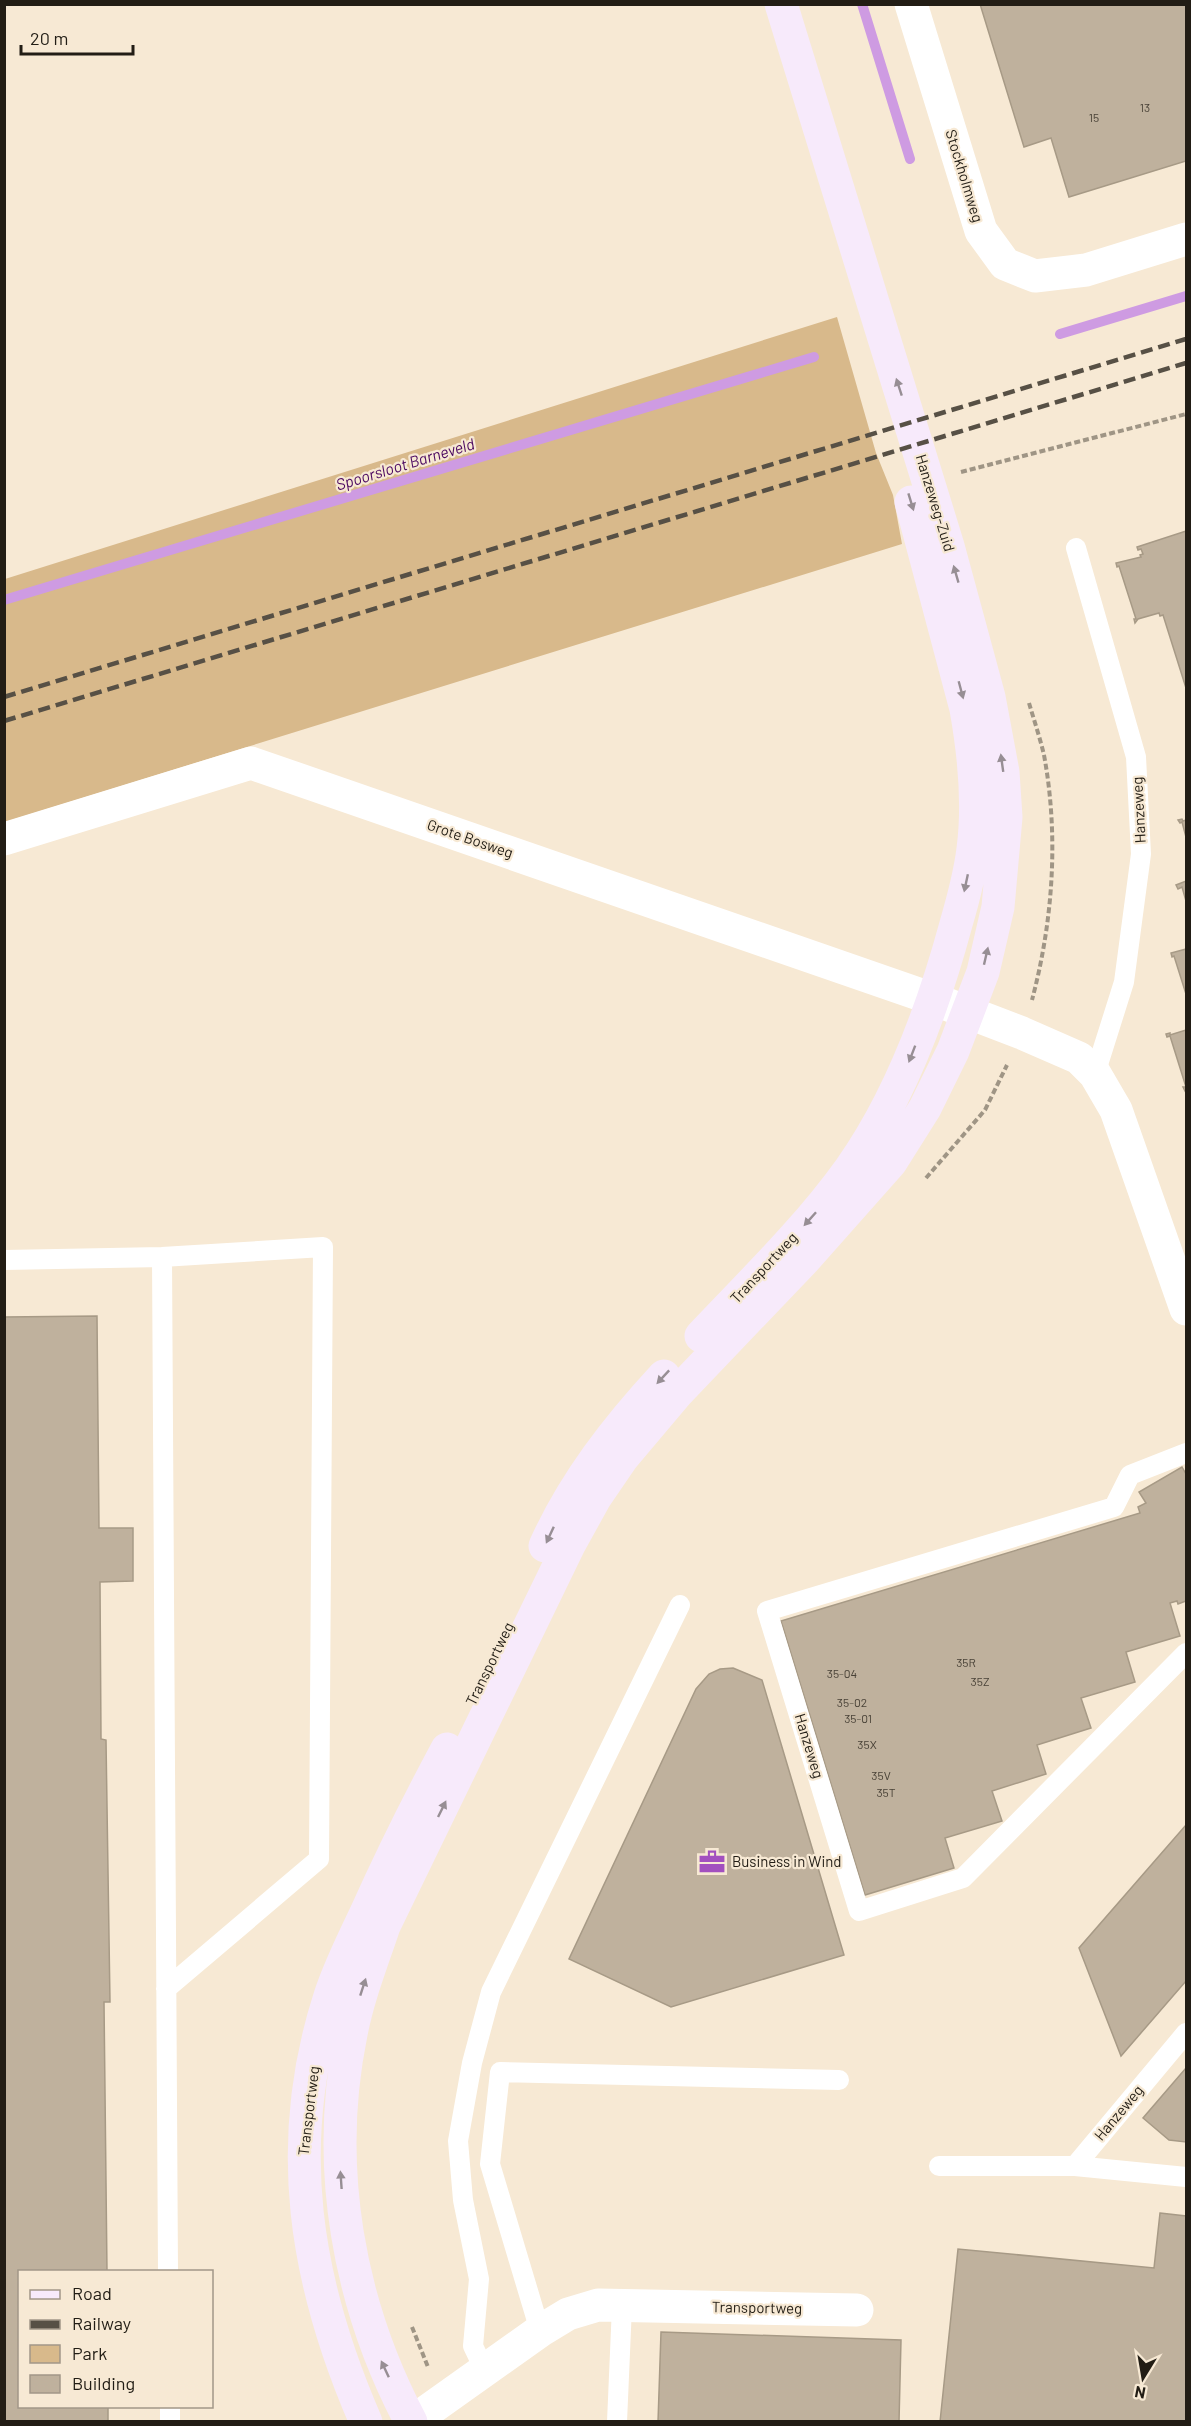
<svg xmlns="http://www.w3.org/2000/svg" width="1191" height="2426" font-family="Barlow,sans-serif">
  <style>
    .green { fill: #d8b98b }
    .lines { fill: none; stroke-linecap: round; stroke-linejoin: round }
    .stream { stroke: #ce9be2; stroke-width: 10 }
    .building { fill: #bfb19d; stroke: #a79a86; stroke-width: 1.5 }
    .path { stroke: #9f9585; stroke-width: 4; stroke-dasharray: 6 3; stroke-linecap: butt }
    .lane { stroke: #fff; stroke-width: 20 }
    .street { stroke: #fff; stroke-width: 33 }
    .secondary { stroke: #f7eafb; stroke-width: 33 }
    .rail { stroke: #575045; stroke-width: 4.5; stroke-dasharray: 12 6; stroke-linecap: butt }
    .oneway { fill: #978e94 }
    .labels { text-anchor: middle; stroke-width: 4.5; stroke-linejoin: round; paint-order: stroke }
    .number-label { font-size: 12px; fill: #494237 }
    .street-label { font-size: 15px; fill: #221d15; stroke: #f7e9d4 }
    .poi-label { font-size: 15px; fill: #221d15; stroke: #f7e9d4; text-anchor: start }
    .water-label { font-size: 16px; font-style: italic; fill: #4c0960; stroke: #f7e9d4 }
  </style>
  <rect width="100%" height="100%" fill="#f7e9d4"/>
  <path class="green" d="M837,317L876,453L893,495L902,544L5,822V579Z"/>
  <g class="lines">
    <path class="stream" d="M862,4L910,159
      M1060,334L1186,296
      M4,600L814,357"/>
  </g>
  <path class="building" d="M980,4H1186V161L1069,197L1051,138L1024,147Z
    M1186,531V688L1163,615L1160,616L1159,613L1138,619L1135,623L1134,619H1136L1119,566L1117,567L1116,563L1141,557L1140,555L1143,554L1141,549L1138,550L1137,547Z
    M1182,819L1183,821L1186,820V837L1182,822L1180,823L1178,820Z
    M1186,881V901L1182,887L1178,889L1176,885Z
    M1186,949V994L1174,956L1172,957L1171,953Z
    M1186,1030V1090L1185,1091L1183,1087H1186L1170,1036L1167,1037L1166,1034L1170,1033V1035Z
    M97,1316L99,1528H133V1581L100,1582L101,1739L106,1740L110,2002H104L107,2272H20V2406H108V2422H4V1317Z
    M1182,1467L1186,1474V1601L1178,1604L1177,1601L1170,1603L1180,1636L1126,1652L1135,1682L1081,1698L1091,1728L1037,1745L1046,1774L992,1791L1002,1821L945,1838L954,1868L865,1895L781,1621L1140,1513L1138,1507L1146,1503L1139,1492Z
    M733,1668L762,1680L844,1955L671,2007L569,1959L696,1689L709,1674L720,1669Z
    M1186,1825V1981L1121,2056L1079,1948Z
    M1186,2068V2142L1169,2140L1143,2118Z
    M1160,2213L1186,2216V2422H940L958,2249L1154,2268Z
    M661,2332L901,2340L899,2422H658Z"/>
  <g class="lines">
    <path class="path" d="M961,472L1186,414
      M1029,703C1034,720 1040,738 1044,755C1059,836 1053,921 1032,1000
      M926,1178L985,1110L1007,1065
      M412,2327L428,2367"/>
    <path class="lane" d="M1076,548L1136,757L1141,854L1124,982L1095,1074
      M162,1257L168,2272
      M4,1260L162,1257L323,1247L319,1859L166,1989
      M1186,1453L1130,1475L1114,1507L767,1611L859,1911L963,1878L1186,1653
      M939,2166H1075L1186,2033
      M1075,2166L1186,2177
      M540,2331L490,2164L500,2072L839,2080
      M484,2369L473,2346L479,2279L463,2200L458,2141L472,2063L491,1992L680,1605
      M170,2406V2422
      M617,2422L622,2306"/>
    <path class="street" d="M911,4L981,231L1005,264L1035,276L1086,270L1186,239
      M4,839L251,763L933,999L1022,1033L1079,1058L1095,1074L1116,1110L1186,1309
      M412,2422L540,2331L568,2314L598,2305L857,2310"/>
    <path class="secondary" d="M701,1336C752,1282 807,1229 850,1169C901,1097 933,1009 956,924C963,900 970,874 973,849C979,803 974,754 966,709L911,502
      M545,1546C574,1482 616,1428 664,1376
      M366,2422C305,2282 282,2144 330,1996C339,1968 353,1940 366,1913C391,1857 418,1803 447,1749
      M411,2422C348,2303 324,2166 351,2034C358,1997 372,1962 384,1926L569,1545L595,1498L623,1457L677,1393L805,1259L891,1162L925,1108L953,1051L983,972L998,907L1006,817L1003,772L989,697L948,546L781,4"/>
    <path class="rail" d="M4,697L1186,339
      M4,721L1186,363"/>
  </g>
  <defs><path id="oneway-solid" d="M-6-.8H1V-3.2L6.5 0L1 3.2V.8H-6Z" transform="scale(1.5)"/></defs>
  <g class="oneway">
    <use href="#oneway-solid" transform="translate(899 387) rotate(-108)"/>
    <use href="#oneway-solid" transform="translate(911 502) rotate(73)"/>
    <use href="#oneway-solid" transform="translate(956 574) rotate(-106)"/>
    <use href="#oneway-solid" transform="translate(961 690) rotate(75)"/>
    <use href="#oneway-solid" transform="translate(1002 763) rotate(-98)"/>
    <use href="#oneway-solid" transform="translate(966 883) rotate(102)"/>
    <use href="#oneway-solid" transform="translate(986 956) rotate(-77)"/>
    <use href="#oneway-solid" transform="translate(912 1054) rotate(111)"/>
    <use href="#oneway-solid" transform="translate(810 1219) rotate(132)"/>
    <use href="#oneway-solid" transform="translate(663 1377) rotate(133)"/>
    <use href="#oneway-solid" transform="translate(550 1535) rotate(115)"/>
    <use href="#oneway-solid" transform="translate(442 1809) rotate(-64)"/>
    <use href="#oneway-solid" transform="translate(363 1987) rotate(-72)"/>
    <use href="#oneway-solid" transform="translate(341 2180) rotate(-94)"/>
    <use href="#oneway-solid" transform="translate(385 2369) rotate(-115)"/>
  </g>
  <defs>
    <g id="office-bare" transform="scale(2.07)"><path d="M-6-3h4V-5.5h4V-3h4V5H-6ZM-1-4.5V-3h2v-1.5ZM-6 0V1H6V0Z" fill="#a250bf" stroke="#f7e9d4" stroke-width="2.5" paint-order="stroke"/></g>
  </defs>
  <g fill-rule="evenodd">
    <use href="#office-bare" x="712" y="1862"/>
  </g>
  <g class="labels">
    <g class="number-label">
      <text x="1145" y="112">13</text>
      <text x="1094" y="122">15</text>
      <text x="966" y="1667">35R</text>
      <text x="842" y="1678">35-04</text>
      <text x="980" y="1686">35Z</text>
      <text x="852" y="1707">35-02</text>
      <text x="858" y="1723">35-01</text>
      <text x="867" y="1749">35X</text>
      <text x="881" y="1780">35V</text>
      <text x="886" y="1797">35T</text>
    </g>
    <g class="street-label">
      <text transform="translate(964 176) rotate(73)" y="5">Stockholmweg</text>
      <text transform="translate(935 503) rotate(73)" y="5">Hanzeweg-Zuid</text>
      <text transform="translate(1139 810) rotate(-93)" y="5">Hanzeweg</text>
      <text transform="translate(470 839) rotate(19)" y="5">Grote Bosweg</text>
      <text transform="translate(764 1268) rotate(-47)" y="5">Transportweg</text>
      <text transform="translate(490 1664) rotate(-64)" y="5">Transportweg</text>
      <text transform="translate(809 1746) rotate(73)" y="5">Hanzeweg</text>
      <text transform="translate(309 2111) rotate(-83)" y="5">Transportweg</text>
      <text transform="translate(1119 2113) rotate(-50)" y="5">Hanzeweg</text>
      <text transform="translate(757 2308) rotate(1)" y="5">Transportweg</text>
    </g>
    <g class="poi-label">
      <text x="732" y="1867">Business in Wind</text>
    </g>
    <g class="water-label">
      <text transform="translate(405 464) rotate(-17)" y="6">Spoorsloot Barneveld</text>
    </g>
  </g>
  <rect width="1191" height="2426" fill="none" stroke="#221d15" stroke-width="12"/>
  <rect x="18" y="2270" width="195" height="138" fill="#f7e9d4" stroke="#a29788" stroke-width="1.5"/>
  <rect x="30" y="2290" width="30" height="9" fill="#f7eafb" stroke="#a29788" stroke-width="1.5"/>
  <text x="72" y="2300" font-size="18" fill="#221d15">Road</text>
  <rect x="30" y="2320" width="30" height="9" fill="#575045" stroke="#a29788" stroke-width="1.5"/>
  <text x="72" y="2330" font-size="18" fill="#221d15">Railway</text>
  <rect x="30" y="2345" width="30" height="18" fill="#d8b98b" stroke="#a29788" stroke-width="1.5"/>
  <text x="72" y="2360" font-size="18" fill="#221d15">Park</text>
  <rect x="30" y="2375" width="30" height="18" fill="#bfb19d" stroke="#a29788" stroke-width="1.5"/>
  <text x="72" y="2390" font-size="18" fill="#221d15">Building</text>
  <g transform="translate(1143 2378) rotate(191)" stroke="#f7e9d4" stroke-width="4.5" paint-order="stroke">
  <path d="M0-4.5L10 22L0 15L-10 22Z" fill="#221d15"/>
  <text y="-9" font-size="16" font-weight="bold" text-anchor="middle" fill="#221d15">N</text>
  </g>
  <path d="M21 45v9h112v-9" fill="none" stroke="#221d15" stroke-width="3"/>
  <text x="30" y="45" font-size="18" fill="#221d15" stroke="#f7e9d4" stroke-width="4.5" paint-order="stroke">20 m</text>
</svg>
